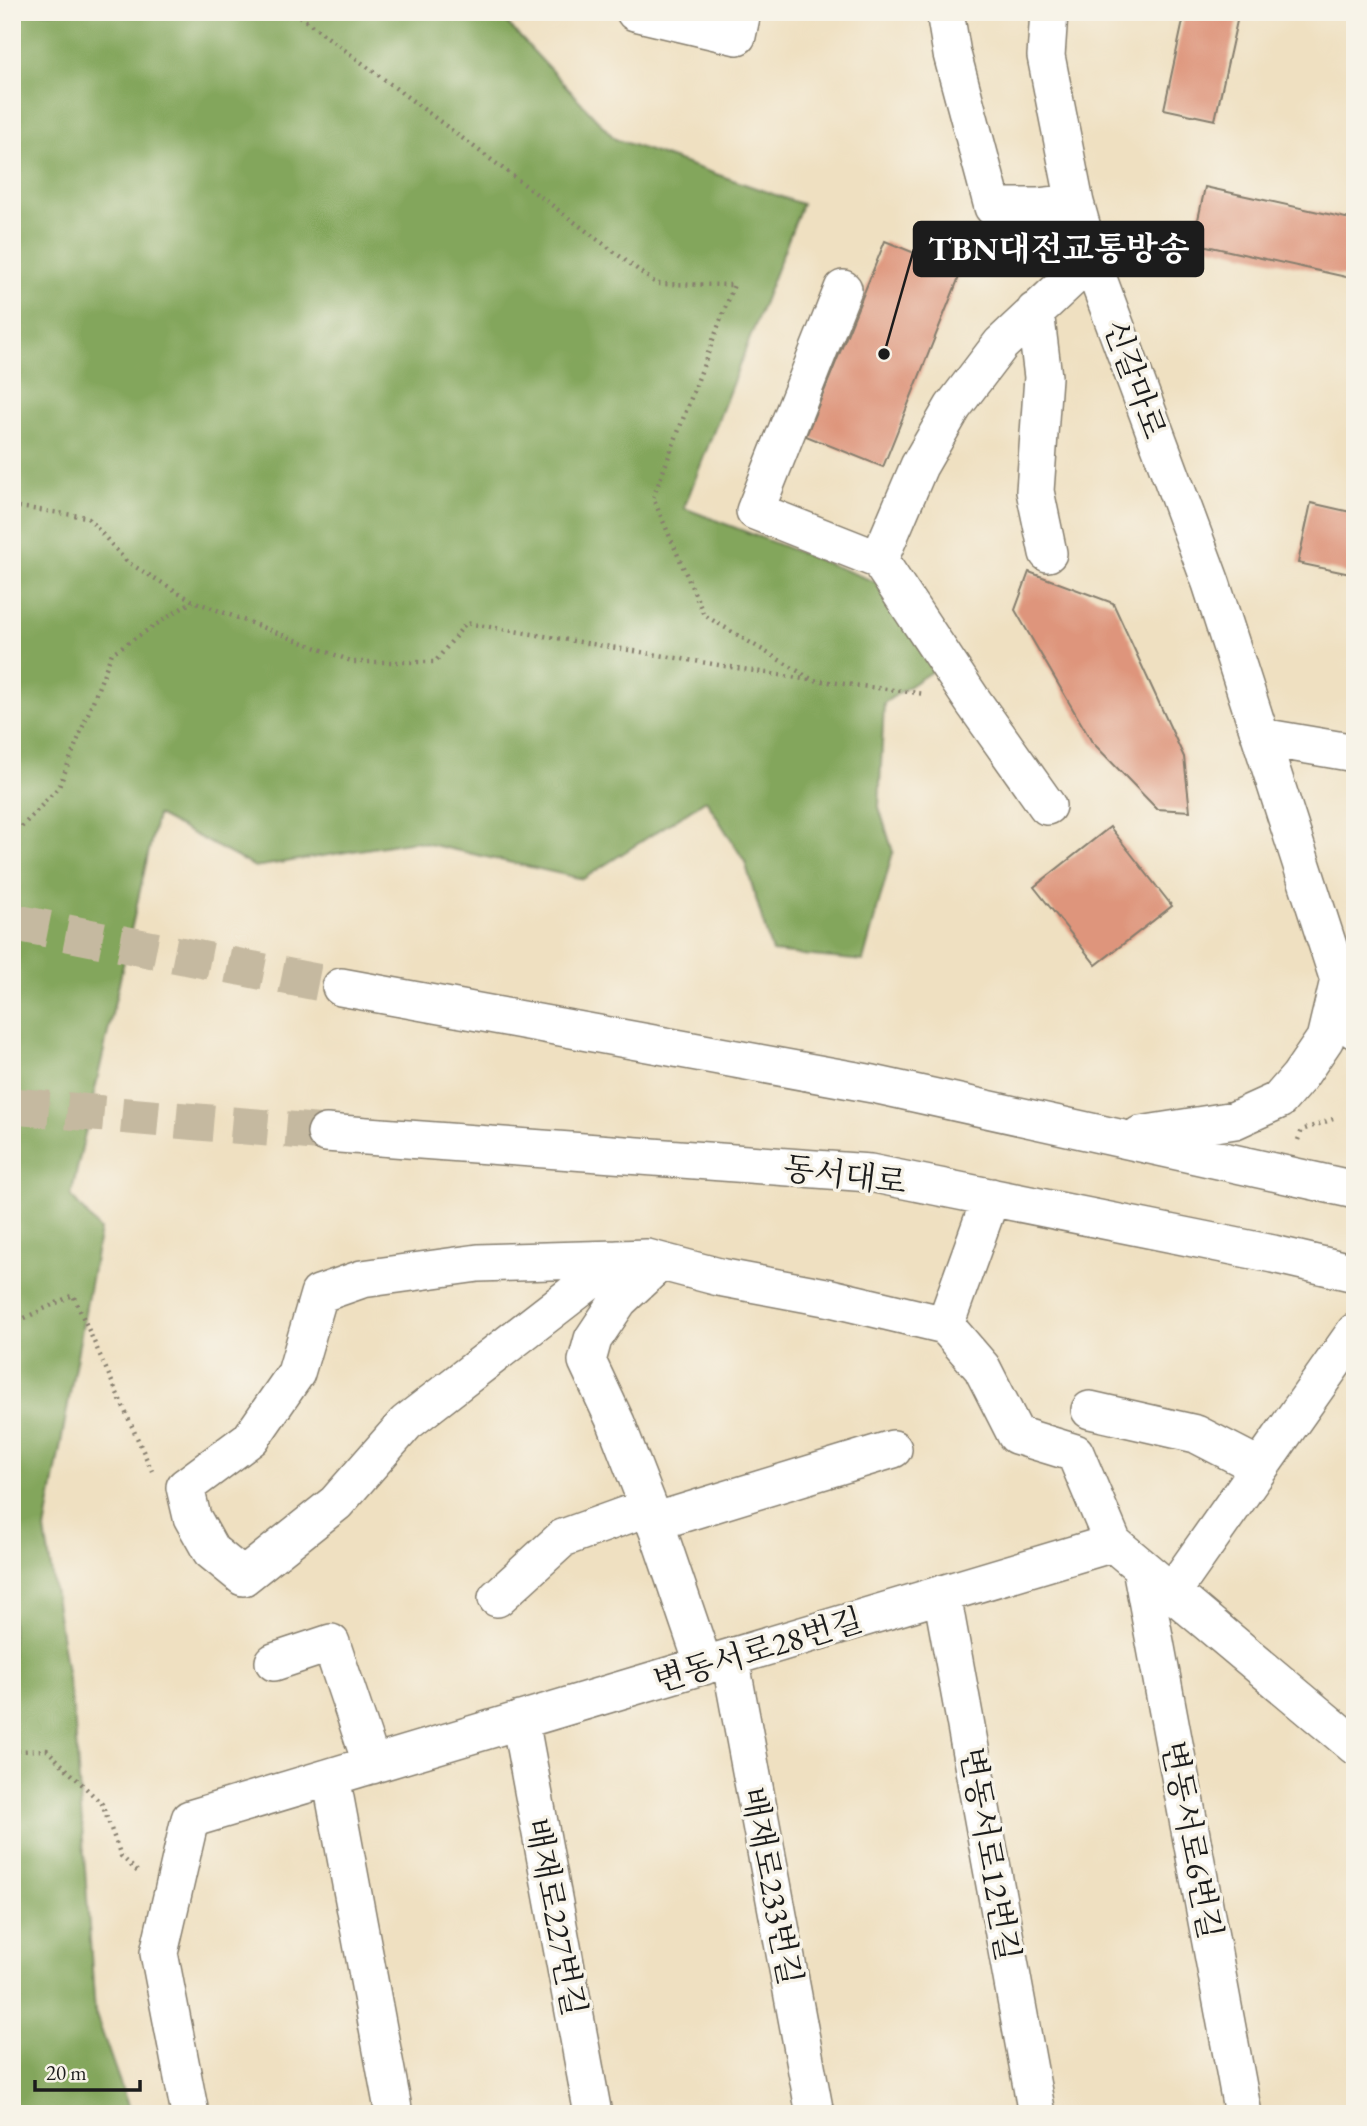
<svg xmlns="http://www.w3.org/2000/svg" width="1367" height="2126" font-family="'EB Garamond','Noto Serif KR',serif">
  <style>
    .forest { fill: #83a65c; stroke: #50613c; stroke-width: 2 }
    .building { fill: #de957b }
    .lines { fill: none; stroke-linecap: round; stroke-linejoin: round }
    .minor-tunnel { stroke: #c5b9a0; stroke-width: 37; stroke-dasharray: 37 18; stroke-linecap: butt }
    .minor-casing { stroke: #867e6e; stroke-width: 40 }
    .path { stroke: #867e6e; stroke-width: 4.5; stroke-dasharray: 2 5; stroke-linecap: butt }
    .minor { stroke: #fff; stroke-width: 37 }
    .labels { text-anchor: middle; stroke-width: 7; stroke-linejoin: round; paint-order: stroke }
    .street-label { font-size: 32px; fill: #1c1c1c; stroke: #f7f3e8 }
    .leader { fill: none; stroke: #1c1c1c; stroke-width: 2.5 }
    .callout-dot { fill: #1c1c1c; stroke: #f7f3e8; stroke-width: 2.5 }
    .callout { fill: #1c1c1c; stroke: #1c1c1c; stroke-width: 2.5 }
    .callout-label { font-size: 33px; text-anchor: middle; font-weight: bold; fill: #fff }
  </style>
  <rect width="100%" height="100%" fill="#f7f3e8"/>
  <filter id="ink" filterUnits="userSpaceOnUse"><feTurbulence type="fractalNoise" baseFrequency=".0143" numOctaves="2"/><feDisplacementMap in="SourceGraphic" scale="14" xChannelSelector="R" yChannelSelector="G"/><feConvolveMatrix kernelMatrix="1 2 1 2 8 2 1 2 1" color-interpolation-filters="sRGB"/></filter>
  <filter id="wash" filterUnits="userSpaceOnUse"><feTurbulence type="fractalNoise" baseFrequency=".00686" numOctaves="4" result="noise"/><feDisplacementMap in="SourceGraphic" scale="28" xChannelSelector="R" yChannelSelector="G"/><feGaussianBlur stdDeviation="1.57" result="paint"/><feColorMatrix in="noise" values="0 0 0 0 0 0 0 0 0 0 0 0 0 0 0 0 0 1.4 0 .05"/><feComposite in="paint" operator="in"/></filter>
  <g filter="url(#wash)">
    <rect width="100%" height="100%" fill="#efe0c1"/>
    <path class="forest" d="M12,12H497L615,139L802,204L684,508L876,582L935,669L884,703L879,807L893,852L863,961L772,952L745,862L706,800L583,879L415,841L255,867L157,815L71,1196L100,1230L45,1530L75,1725L95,2012L131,2114H12Z"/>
    <g id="blocks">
      <path class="building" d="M1185,12H1239L1215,120L1164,109Z
        M1205,187L1355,220V279L1193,243Z
        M885,241L961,272L883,467L806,436Z
        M1311,503L1355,513V575L1298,563Z
        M1029,572L1113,603L1184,757L1190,811L1157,809L1092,742L1015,610Z
        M1110,827L1172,906L1096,965L1034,887Z"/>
    </g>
  </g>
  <g filter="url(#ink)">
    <use href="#blocks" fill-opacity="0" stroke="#867e6e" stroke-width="2"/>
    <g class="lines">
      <path class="minor-tunnel" d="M12,922L341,987
        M12,1106L326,1133"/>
      <g class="minor-casing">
        <path id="minor" d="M635,12L737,36L742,12
          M945,12L952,54L993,207H1039L1075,203
          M1049,12L1046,56L1075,203L1091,260L1211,583L1355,1030
          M843,289L755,511L879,560L972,700L1047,806
          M1035,311L1043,377L1035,491L1048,553
          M879,560L919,466L953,407L1001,344L1091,260
          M1261,737L1355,753
          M341,987L873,1084L1355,1190
          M326,1133L870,1173L1273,1254L1355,1273
          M1140,1135L1235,1120L1279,1100L1299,1077L1325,1039L1339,980
          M618,1259L478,1263L362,1279L319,1294L296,1373L251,1438L185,1487L192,1517L211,1551L243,1577L336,1503L406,1423L618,1259L647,1258L719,1277L831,1298L945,1325L991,1197
          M660,1262L619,1300L593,1339L587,1361L616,1423L658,1531L704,1666
          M945,1325L982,1368L1016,1435L1075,1453L1113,1543L1355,1746
          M1090,1410L1196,1434L1260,1467
          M654,1522L893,1449
          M1141,1567L1243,2114
          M1172,1592L1355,1332
          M942,1595L1037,2114
          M497,1598L563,1538L649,1507
          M730,1658L815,2114
          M274,1662L331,1643L372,1765
          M520,1720L593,2114
          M331,1777L394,2114
          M190,2114L159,1953L190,1819L1113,1543"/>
      </g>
      <path class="path" d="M294,12L657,284L734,285L653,498L704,615L813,680L926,694
        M12,506L87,517L127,562L193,601L354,662H435L466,623L809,680
        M12,837L59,787L112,653L193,601
        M1298,1140L1302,1130L1336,1118
        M12,1324L73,1295L152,1471
        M12,1754L15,1751L47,1750L102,1804L121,1856L140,1874"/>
      <use href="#minor" class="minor"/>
    </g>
  </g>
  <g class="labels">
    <g class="street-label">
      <text transform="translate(1135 379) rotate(70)" y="11">신갈마로</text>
      <text transform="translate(845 1175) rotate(7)" y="11">동서대로</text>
      <text transform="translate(758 1650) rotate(-17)" y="11">변동서로28번길</text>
      <text transform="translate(1192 1840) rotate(79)" y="11">변동서로6번길</text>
      <text transform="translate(990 1854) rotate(80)" y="11">변동서로12번길</text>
      <text transform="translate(772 1886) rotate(79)" y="11">배재로233번길</text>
      <text transform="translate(556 1917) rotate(79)" y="11">배재로227번길</text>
    </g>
  </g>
  <path class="leader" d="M884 354L914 249"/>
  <circle class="callout-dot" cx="884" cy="354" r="7"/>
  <rect class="callout" x="914" y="222" width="289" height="54" rx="7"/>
  <g class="callout-label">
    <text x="1059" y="260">TBN대전교통방송</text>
  </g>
  <rect width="1367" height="2126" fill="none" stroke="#f7f3e8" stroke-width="42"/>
  <path d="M35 2080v10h105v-10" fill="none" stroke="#1c1c1c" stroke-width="3.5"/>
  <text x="46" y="2080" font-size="21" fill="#1c1c1c" stroke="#f7f3e8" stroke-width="5" paint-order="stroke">20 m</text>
</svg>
